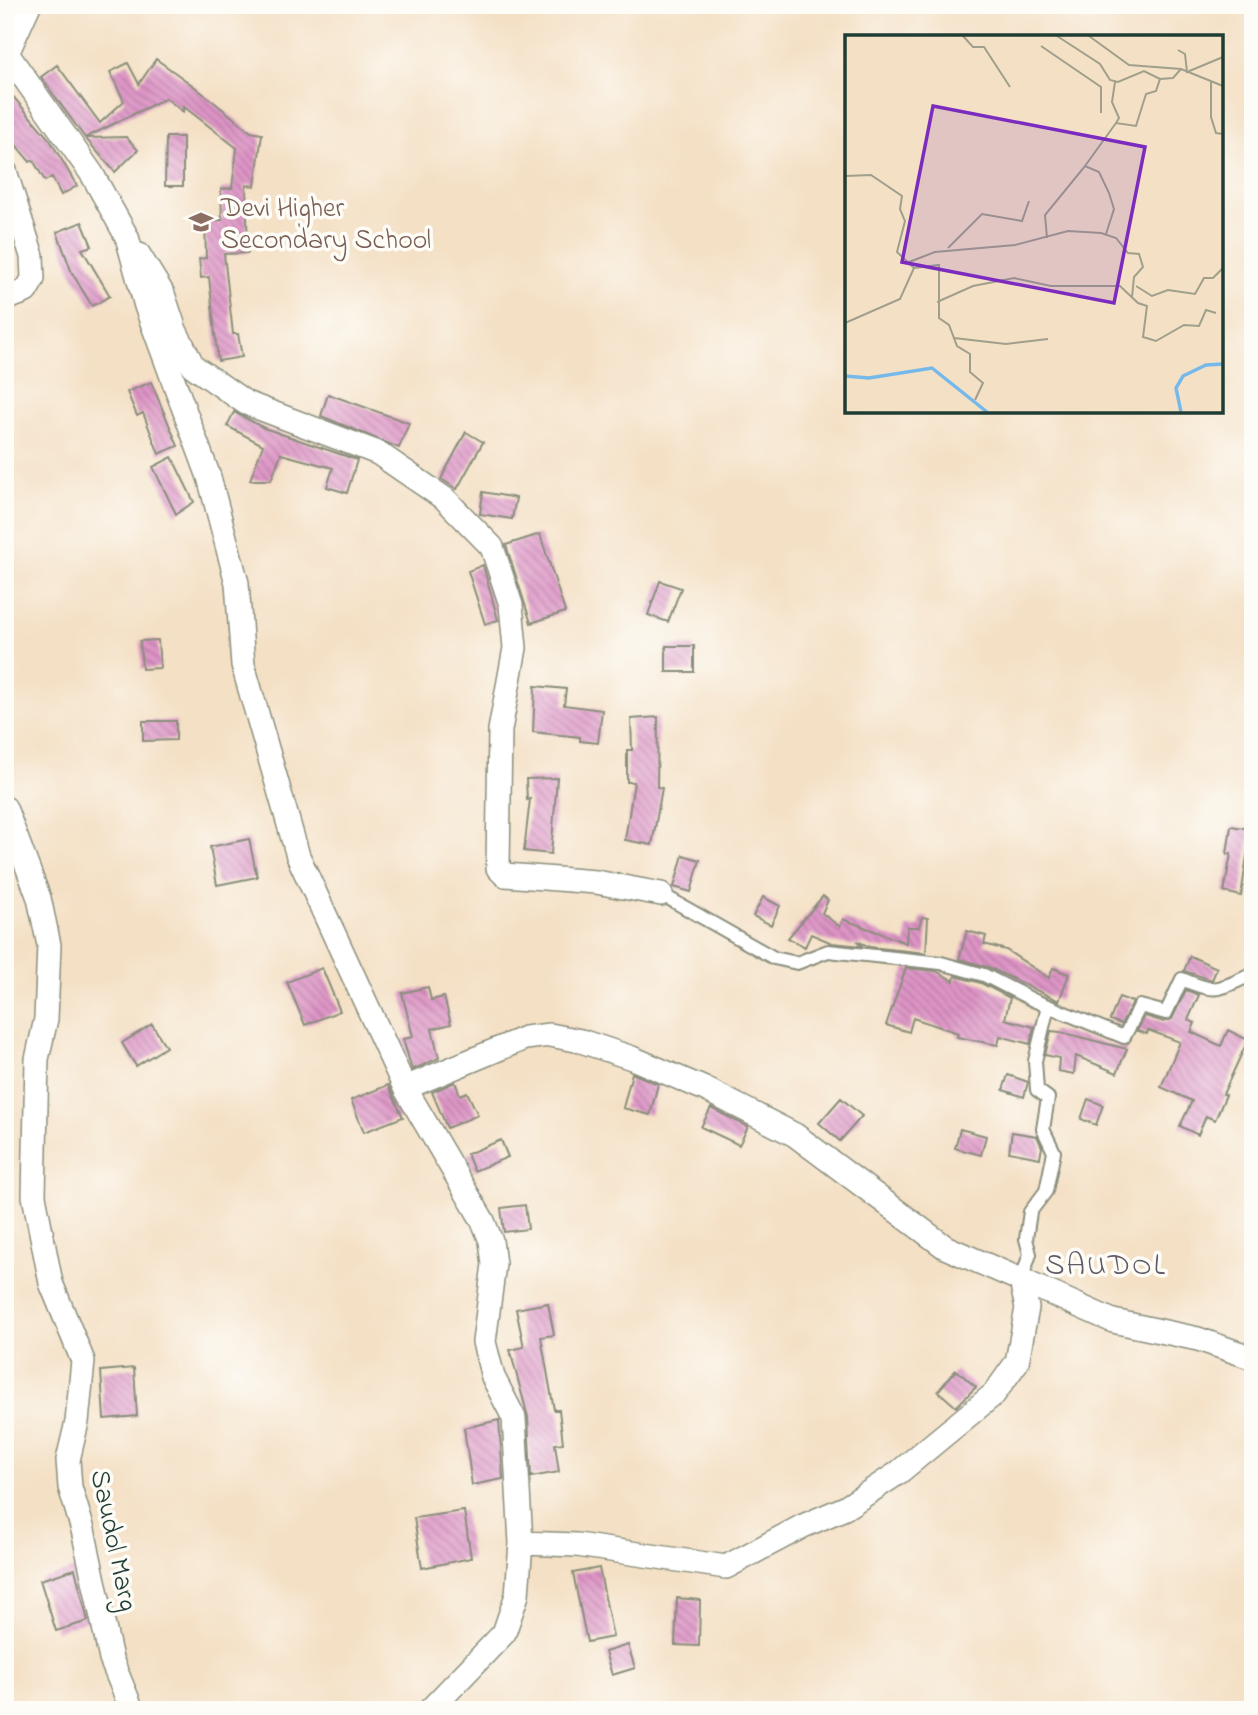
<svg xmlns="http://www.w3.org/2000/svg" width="1258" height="1715" font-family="'Indie Flower',sans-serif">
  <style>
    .building { fill: url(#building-back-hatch) }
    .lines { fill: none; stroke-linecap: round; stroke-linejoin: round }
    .service-casing { stroke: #8a8e7c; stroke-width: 16 }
    .minor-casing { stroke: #8a8e7c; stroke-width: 26 }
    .path { stroke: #8a8e7c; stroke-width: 3.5; stroke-dasharray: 2 5; stroke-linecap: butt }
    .service { stroke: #fff; stroke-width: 12 }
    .minor { stroke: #fff; stroke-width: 23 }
    .labels { text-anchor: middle; stroke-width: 7; stroke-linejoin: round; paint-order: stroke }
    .education-label { font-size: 28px; fill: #785e54; stroke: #fdfcf7; text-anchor: start }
    .street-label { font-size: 28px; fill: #1f3d34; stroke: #fdfcf7 }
    .neighbourhood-label { font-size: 30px; letter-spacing: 2px; fill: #625b67; stroke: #fdfcf7 }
    .inset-river { fill: none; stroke: #75b9eb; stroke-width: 3.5 }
    .inset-road { fill: none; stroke: #9f9f8b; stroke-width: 2 }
    .view { fill: #7b2cbf; fill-opacity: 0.15; stroke: #7b2cbf; stroke-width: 3.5 }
    .inset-edge { fill: none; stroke: #1f3d34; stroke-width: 3.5 }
  </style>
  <defs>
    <pattern id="building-back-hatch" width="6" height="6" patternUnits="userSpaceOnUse" patternTransform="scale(1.75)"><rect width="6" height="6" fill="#de94c6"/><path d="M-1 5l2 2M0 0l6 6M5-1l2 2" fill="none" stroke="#b37aa2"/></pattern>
  </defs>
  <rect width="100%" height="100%" fill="#fdfcf7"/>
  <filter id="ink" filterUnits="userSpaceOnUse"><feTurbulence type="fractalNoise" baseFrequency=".0143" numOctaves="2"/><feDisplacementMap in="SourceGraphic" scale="14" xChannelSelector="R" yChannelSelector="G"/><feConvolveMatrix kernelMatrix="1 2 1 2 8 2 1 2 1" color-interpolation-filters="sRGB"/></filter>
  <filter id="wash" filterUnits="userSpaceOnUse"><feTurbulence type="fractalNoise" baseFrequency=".00686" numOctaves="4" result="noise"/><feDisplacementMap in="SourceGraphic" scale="28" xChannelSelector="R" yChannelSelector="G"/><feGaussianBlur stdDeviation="1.57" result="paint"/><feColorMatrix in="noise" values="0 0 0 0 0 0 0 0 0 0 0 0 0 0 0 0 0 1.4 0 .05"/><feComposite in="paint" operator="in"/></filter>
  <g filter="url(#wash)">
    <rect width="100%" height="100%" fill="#f4e0c5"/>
    <g id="blocks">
      <path class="building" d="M156,59L195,87L251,132L262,134L255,186L246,185L248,253L224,254L233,334H238L242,357L218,361L209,277L201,278L199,259L206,258L205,220H222L221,189L232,188L237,148L183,106V112L166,98L85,138L126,137L138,150L115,172L85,138L41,77L57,65L100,123L124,101L110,72L128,63L139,84Z
        M5,87L50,140L77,186L61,195L52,177L45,181L33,160L30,162L5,132Z
        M166,137H183V186H165Z
        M82,222L92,246L82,249L110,296L92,306L72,273L57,232Z
        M151,382L178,446L159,454L143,413L137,416L127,392Z
        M328,394L409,423L399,448L321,416Z
        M234,412L264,428L357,460L347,493L327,487L333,468L281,454L271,480H250L263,445L227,426Z
        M466,432L483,442L457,489L441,479Z
        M172,457L194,502L176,514L153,467Z
        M483,492L516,498L512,519L480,514Z
        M540,534L565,612L531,623L506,545Z
        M483,565L498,620L485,624L468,571Z
        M660,581L681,588L668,622L648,615Z
        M158,640L160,668L142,669L140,641Z
        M666,646H694V672H666Z
        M535,686L566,689L564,705L602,710L598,743L580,741V737L533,732Z
        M658,717L657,787L662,788L652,845L625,840L634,782H627V750H632L631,719Z
        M143,721H176V740L143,741Z
        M557,778L551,854L524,851L530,799L527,800L526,779Z
        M1231,826L1251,829L1241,896L1224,892L1231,854H1227Z
        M249,839L257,877L217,885L210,847Z
        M683,855L700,860L691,892L674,887Z
        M823,896L828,900L822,913L840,927L843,919L906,943L907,927H919L922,917L928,918L926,953L870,947L857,941L862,946L832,943L811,934L805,947L788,938Z
        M763,897L780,906L771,925L753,916Z
        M967,931L986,936L984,944L1006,950L1049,978L1053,968L1069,974L1059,1001L988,967L959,959Z
        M1190,956L1217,968L1212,980L1184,971Z
        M322,968L340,1011L305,1025L287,982Z
        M906,968L936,971L954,981L955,976L981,983L1010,998L1005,1019L1034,1027L1030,1044L1000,1036L998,1045L957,1037L958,1033L913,1018L909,1032L886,1025Z
        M428,987L431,1000L444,997L451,1024L432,1029L439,1058L412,1070L403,1039L413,1037L402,993Z
        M1186,990L1199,995L1188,1020L1195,1023L1191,1032L1221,1046L1228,1030L1248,1040L1223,1094L1226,1095L1215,1120L1206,1116L1198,1135L1180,1126L1192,1101L1161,1087L1180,1042L1148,1030L1147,1034L1137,1031L1145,1016L1164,1022L1172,1019Z
        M1119,997L1133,1002L1121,1024L1110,1020Z
        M152,1024L166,1047L136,1066L122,1043Z
        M1051,1031L1060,1032L1127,1049L1117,1073L1076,1056L1074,1074L1058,1071L1059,1058L1045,1055Z
        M632,1073L658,1084L650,1115L623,1108Z
        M1008,1075L1028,1082L1024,1097L1003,1090Z
        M455,1082L460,1095L467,1092L478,1115L447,1128L432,1092Z
        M388,1085L403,1117L364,1132L351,1100Z
        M841,1098L862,1116L840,1141L819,1123Z
        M1088,1099L1103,1105L1096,1125L1081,1119Z
        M711,1108L748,1127L739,1145L701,1127Z
        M960,1129L986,1136L981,1155L955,1148Z
        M1012,1132L1037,1136L1042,1147L1040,1158L1009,1152Z
        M501,1140L508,1157L474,1171L467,1154Z
        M525,1205L528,1229L504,1232L501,1208Z
        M548,1303L554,1335L541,1337L554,1410H559L563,1443L555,1444L559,1472L531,1477L528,1417L510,1350L524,1347L516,1309Z
        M134,1368L137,1416L104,1419L101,1371Z
        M956,1370L976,1387L956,1407L938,1391Z
        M499,1420L503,1479L472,1485L464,1428Z
        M464,1511L471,1558L422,1568L414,1518Z
        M599,1568L613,1637L587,1642L573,1573Z
        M75,1569L88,1621L56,1631L40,1580Z
        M677,1598L700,1600L699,1646L675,1645Z
        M628,1645L635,1668L612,1675L605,1652Z"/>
    </g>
  </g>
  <g filter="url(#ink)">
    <use href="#blocks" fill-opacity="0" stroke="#8a8e7c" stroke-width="2"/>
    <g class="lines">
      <g class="service-casing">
        <path id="service" d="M661,894L774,958L797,963L828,951L941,963L984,975L1033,1000L1124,1037L1140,1006L1166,1013L1182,979C1217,995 1219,989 1253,974
          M1021,1280L1030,1254L1026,1239L1030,1212L1046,1191L1054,1152L1043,1129L1048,1098L1037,1090L1035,1061L1048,1006"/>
      </g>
      <g class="minor-casing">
        <path id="minor" d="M8,55L92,174L127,237L146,306L209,477L237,583L243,665L298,856L405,1088L483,1221L491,1241L494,1264L484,1342L493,1377L514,1418L521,1543L517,1595L504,1633L430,1710
          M5,58L29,5
          M5,171L32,256L33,279L26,291L5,299
          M139,255L163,294L175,330L193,366L246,403L378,453L445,499L492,547L511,605L515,648L500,730L498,868L505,875L596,882L661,894
          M5,808L39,898L49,945L46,1019L37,1059L34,1196L51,1283L83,1361L77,1422L68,1460L70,1487L83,1530L111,1659L132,1710
          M405,1088L525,1038L550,1035L581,1041L632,1058L705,1089L795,1135L945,1247L1021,1280L1027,1308L1017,1362L994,1394L898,1473L845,1508L803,1526L726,1567L577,1545L521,1543
          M1021,1280L1113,1321L1198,1339L1253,1358"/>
      </g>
      <path class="path" d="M5,1681L11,1710"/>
      <use href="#service" class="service"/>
      <use href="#minor" class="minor"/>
    </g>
  </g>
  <defs>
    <g id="school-bare" transform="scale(1.89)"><path d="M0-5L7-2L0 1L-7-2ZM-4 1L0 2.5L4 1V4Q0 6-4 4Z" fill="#8d6e63" stroke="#fdfcf7" stroke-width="2.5" paint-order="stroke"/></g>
  </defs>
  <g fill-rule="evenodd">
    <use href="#school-bare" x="201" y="222"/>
  </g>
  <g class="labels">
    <g class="education-label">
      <text x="221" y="216">Devi Higher<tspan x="221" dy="32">Secondary School</tspan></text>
    </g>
    <g class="street-label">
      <text transform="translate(116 1540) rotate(78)" y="10">Saudol Marg</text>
    </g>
    <g class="neighbourhood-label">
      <text x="1106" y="1274">SAUDOL</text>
    </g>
  </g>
  <g transform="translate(845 35)">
    <rect width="378" height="378" fill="#f4e0c5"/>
    <path class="inset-river" d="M0,341L24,343L87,333L142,377M336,377L331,353L338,341L361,330L378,329"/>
    <path class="inset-road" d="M118,1L128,12H139L165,52M212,1L255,29L265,45L273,47L299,36L315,44M244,1L284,30L336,34L378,51M196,11L256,52V78M333,15L340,19L342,37L378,22M270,47L267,67L274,83L271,88M366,47V82L371,98L378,99M240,131L271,88L291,91L301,59L311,56L315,44L328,43L336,34M0,141L26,140L57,161L55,174L60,186L52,217L69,233L55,264L0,288M202,203L200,180L240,131L254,137L264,158L269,174L261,199M103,213L137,179L177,186L184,166M64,227L90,217L170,210L223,196L256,198L271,203L283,218L294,219L298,232L289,242L287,262M69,233L94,230V283L104,290L112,311L125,319V337L138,348L130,365M291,251L307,261L323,255L350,259L359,243H368L378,233M92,267L128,251L169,243L206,251H275L293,268L302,271L298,302L311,306L339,290L354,291L361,275L371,278M109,303L161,309L203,304"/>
    <path class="view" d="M88,71L300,112L269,268L57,227Z"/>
    <rect width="378" height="378" class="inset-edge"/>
  </g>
  <rect width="1258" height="1715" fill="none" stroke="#fdfcf7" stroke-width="28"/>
</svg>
